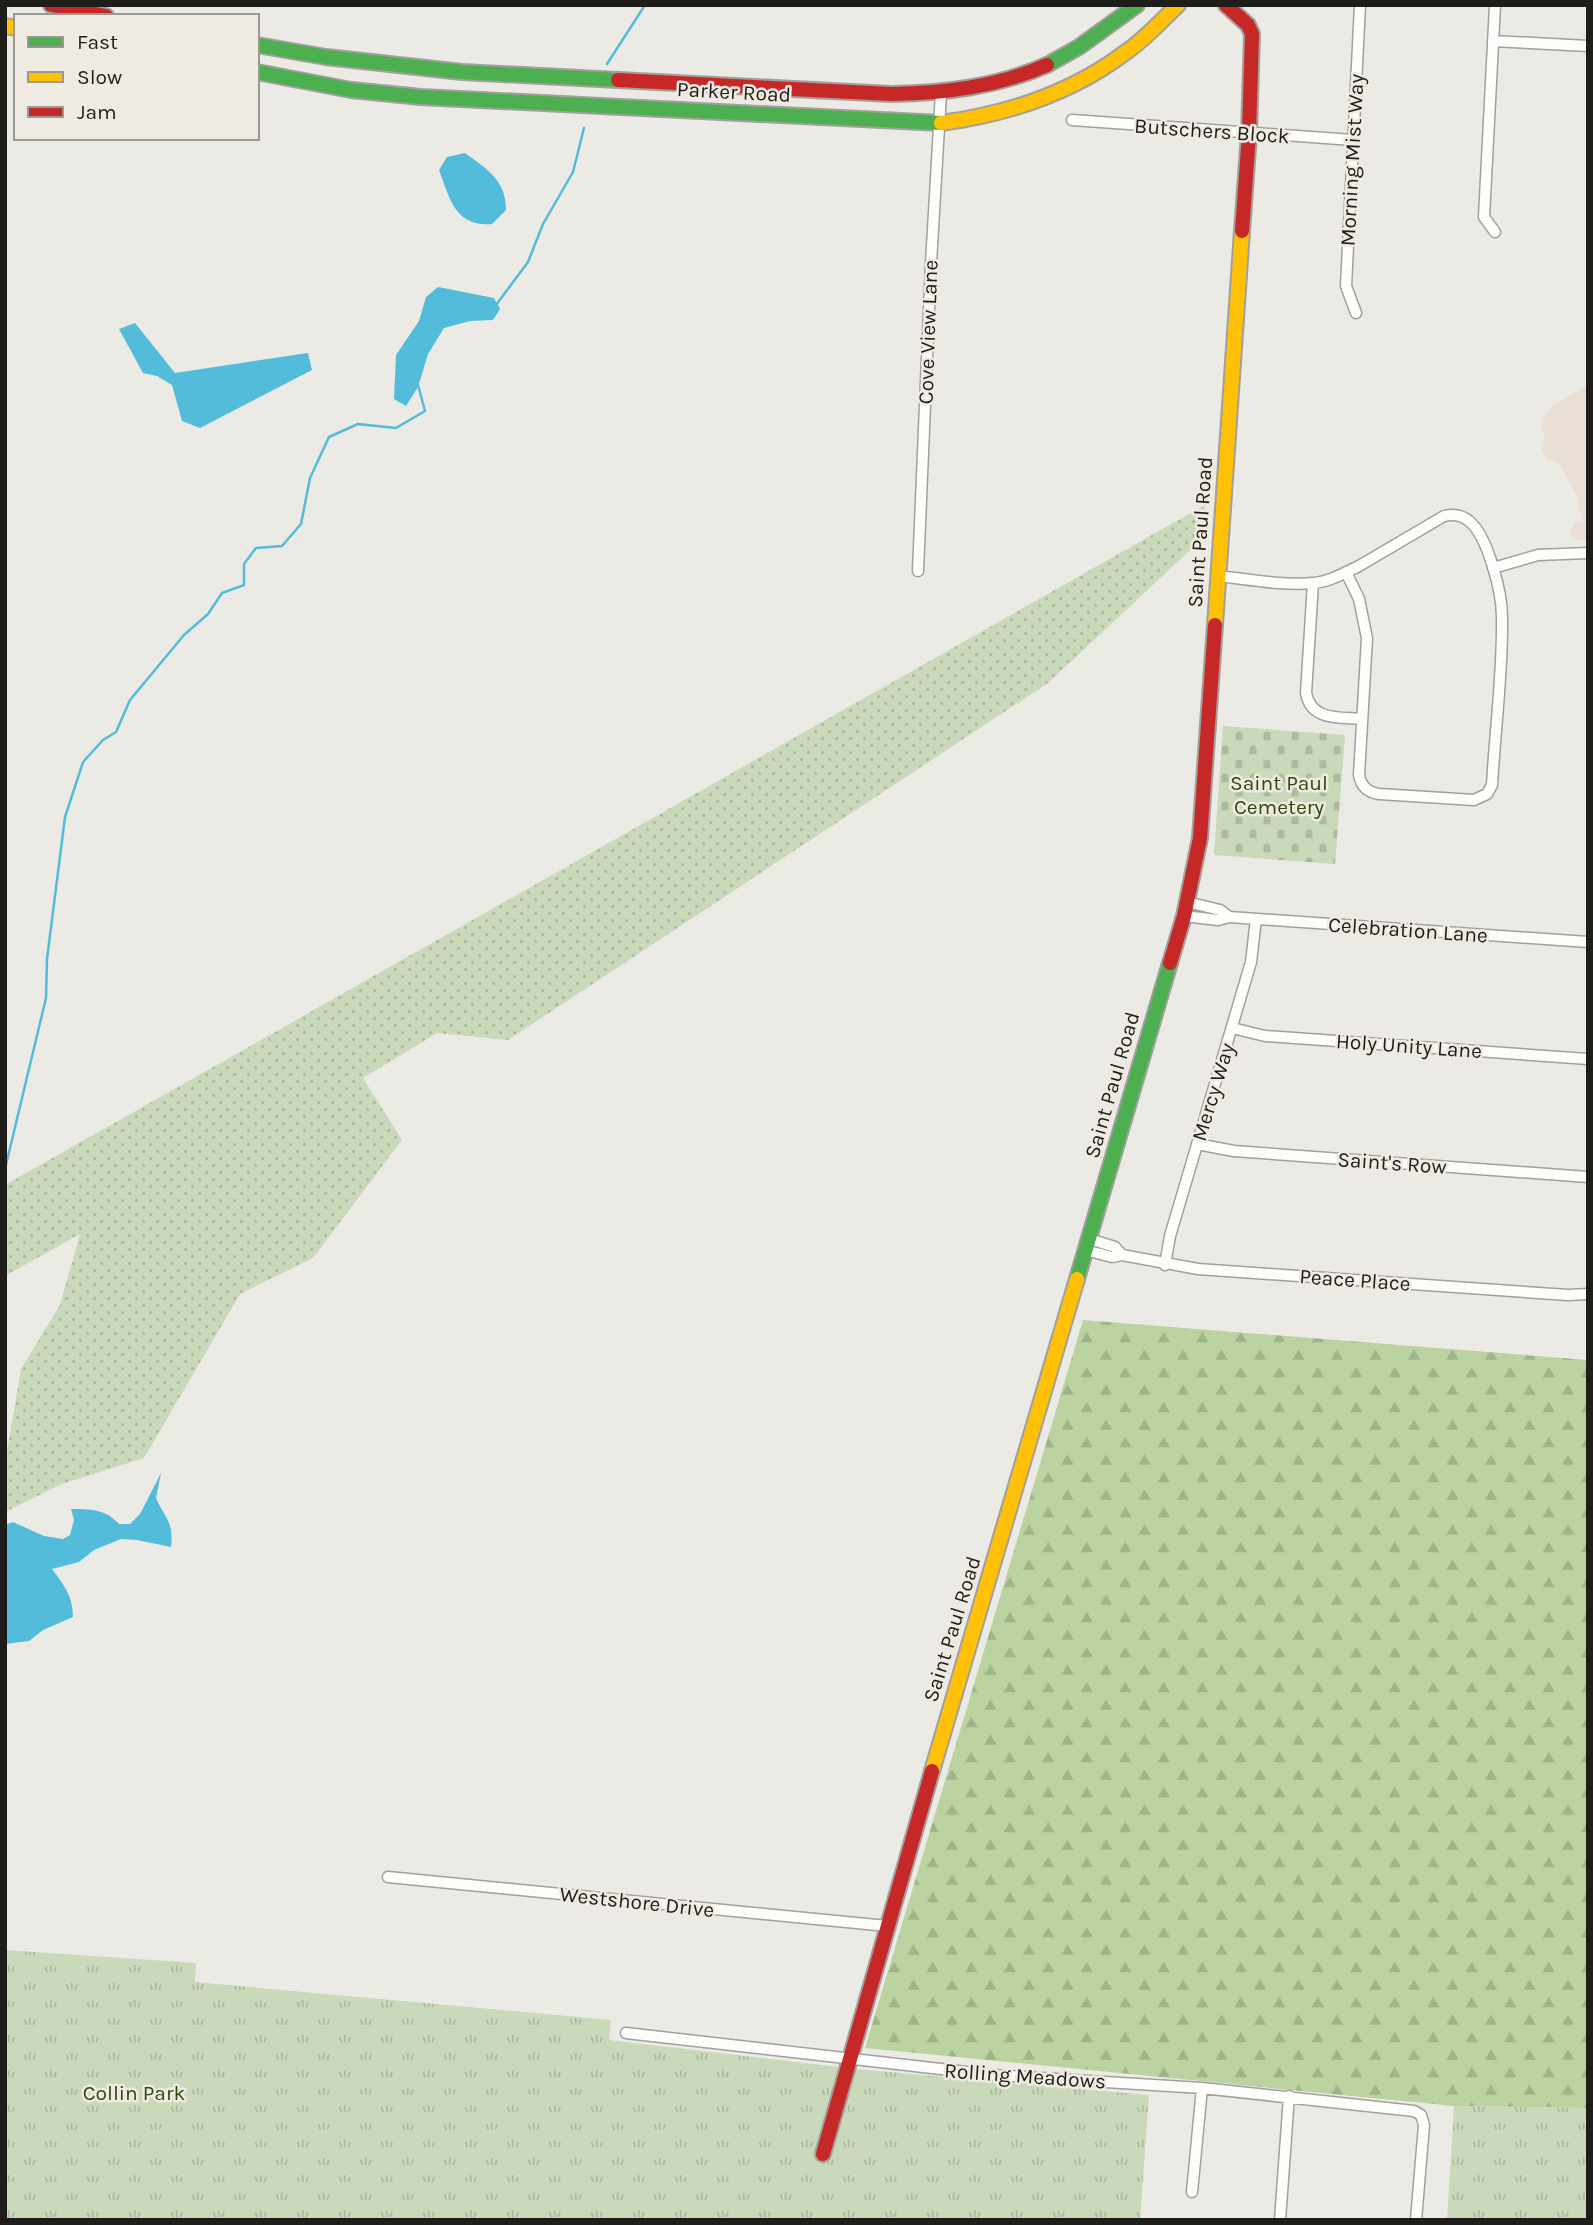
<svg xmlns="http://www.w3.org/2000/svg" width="1593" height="2225" font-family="Karla,sans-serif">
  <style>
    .education { fill: #eadfd4 }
    .grass { fill: url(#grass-dots) }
    .forest { fill: url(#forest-firs) }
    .cemetery { fill: url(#cemetery-stones) }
    .park { fill: url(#park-tufts) }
    .water { fill: #53bcda }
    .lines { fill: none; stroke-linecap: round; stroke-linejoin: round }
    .stream { stroke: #53bcda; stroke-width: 2.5 }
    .street-casing { stroke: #a2a09d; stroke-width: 13 }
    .fast-casing { stroke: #a2a09d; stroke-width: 18 }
    .slow-casing { stroke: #a2a09d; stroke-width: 18 }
    .jam-casing { stroke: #a2a09d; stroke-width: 18 }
    .street { stroke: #fcfcfb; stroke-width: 10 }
    .fast { stroke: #4caf50; stroke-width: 14 }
    .slow { stroke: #ffc107; stroke-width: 14 }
    .jam { stroke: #c62828; stroke-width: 14 }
    .labels { text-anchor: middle; stroke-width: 5; stroke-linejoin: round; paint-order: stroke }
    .street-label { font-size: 21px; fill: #1e1d19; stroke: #efebe2 }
    .park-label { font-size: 21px; fill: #2c4908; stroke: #efebe2 }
  </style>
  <defs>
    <pattern id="grass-dots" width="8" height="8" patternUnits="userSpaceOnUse" patternTransform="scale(1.75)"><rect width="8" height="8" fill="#c9d9ba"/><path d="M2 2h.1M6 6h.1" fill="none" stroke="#acba9f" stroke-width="1.8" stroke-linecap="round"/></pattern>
    <pattern id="forest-firs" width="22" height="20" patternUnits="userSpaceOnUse" patternTransform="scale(1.75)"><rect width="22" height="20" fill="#bad3a0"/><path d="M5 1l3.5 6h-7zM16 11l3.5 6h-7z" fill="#9fb589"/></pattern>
    <pattern id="cemetery-stones" width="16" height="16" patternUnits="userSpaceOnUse" patternTransform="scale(1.75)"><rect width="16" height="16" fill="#c9d9ba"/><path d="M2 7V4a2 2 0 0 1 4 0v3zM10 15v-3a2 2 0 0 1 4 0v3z" fill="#acba9f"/></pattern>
    <pattern id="park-tufts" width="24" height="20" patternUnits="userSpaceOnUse" patternTransform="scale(1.75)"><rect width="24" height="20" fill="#c9d9ba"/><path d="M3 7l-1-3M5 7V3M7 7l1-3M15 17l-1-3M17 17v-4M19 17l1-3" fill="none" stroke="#acba9f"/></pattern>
  </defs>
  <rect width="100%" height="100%" fill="#eceae5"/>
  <path class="education" d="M1588,385V541L1577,540L1570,534L1571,528L1576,521H1582L1578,504V497L1560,465L1551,460H1547L1542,449L1545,438L1541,430L1543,418L1554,405Z"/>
  <path class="grass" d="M1205,505L1202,539L1048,683L508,1040L437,1033L363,1078L402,1140L313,1258L240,1294L144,1458L62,1484L5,1512V1463L21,1369L60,1305L80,1234L5,1276V1185Z"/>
  <path class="forest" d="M1083,1320L1588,1360V2108L1454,2106L865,2048Z"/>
  <path class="cemetery" d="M1223,726L1345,735L1335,864L1214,855Z"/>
  <path class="park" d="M5,1950L196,1963L195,1982L611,2020L609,2040L856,2069L1149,2095L1140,2220H5Z
    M1454,2106L1588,2108V2220H1447Z"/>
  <path class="water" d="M465,153C487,169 506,180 506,210L492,224C455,227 450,199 439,170L447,157Z
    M438,287L494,298L500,309L493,320L470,321L444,328L428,354L418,387L406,406L394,399L396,355L419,321L426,297Z
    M135,323L175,373L308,353L312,370L200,428L182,421L172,385L157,376L143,373L119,329Z
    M161,1473L156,1498C165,1519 174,1521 171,1547L137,1540L121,1539L94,1550L79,1562L52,1569C64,1585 73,1596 73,1617L43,1630L29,1641L5,1644V1525L13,1522L44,1536L63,1539L70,1535L74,1520L71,1509C91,1509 105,1509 119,1524H130L140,1514Z"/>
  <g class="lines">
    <path class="stream" d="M607,64L645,5
      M496,305L528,262L543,224L573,172L584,128
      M5,904V910
      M5,1169L46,998L47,959L65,817L83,762L103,740L116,732L130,700L184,635L208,614L222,593L244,585V564L256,548L282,546L301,524L310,478L329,437L358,424L396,428L425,411L418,385"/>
    <g class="street-casing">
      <path id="street" d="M1493,41L1588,46
        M1072,120L1353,140
        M1495,232L1484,217L1495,5
        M1356,313L1346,286L1360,5
        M1493,568L1538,555L1588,553
        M918,571L931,263L941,93
        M1218,576C1248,579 1283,586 1313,583C1329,582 1344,573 1359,566L1444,516C1453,514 1462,515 1469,521C1488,536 1502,593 1502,617C1503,672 1495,730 1492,785L1487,794L1474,800L1379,794C1367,792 1361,786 1359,775L1367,638L1359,599L1346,572
        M1313,583L1306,693C1311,721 1339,717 1362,719
        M1184,916L1218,920L1229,917L1220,910L1187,902
        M1229,917L1588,942
        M1232,1028L1265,1036L1588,1059
        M1197,1144L1234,1151L1588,1177
        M1085,1250L1112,1257L1122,1255L1115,1247L1089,1239
        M1122,1255L1198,1269L1568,1295L1588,1294
        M1165,1265L1170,1236L1251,962L1256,919
        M388,1877L887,1926
        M626,2033L993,2075L1202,2088L1414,2111L1421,2115L1424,2125L1416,2220
        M1192,2192L1202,2088
        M1280,2220L1289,2096"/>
    </g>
    <g class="fast-casing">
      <path id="fast" d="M257,45L326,57L462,72L618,80
        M1047,65L1079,47L1137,5
        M257,72L351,90L421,97L941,123
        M1077,1279L1170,963"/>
    </g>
    <g class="slow-casing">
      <path id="slow" d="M5,26L16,28
        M941,123C1008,114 1072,93 1126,52C1145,39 1161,21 1178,5
        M1215,625L1242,231
        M932,1771L1077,1279"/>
    </g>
    <g class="jam-casing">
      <path id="jam" d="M51,5L106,16
        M1226,5L1248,25L1252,34L1249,134L1242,231
        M618,80L891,94C946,93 996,87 1047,65
        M1170,963L1184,916L1200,838L1215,625
        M823,2154L932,1771"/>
    </g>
    <use href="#street" class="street"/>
    <use href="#fast" class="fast"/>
    <use href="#slow" class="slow"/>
    <use href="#jam" class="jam"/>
  </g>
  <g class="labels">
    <g class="street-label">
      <text transform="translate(734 92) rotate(3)" y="7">Parker Road</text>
      <text transform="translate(1212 131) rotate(4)" y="7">Butschers Block</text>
      <text transform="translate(1352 160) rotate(-87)" y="7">Morning Mist Way</text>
      <text transform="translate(928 332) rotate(-88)" y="7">Cove View Lane</text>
      <text transform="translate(1200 532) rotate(-86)" y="7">Saint Paul Road</text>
      <text transform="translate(1408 930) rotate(4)" y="7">Celebration Lane</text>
      <text transform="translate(1409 1046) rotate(4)" y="7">Holy Unity Lane</text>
      <text transform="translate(1112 1085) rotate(-74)" y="7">Saint Paul Road</text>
      <text transform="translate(1213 1092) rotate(-73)" y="7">Mercy Way</text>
      <text transform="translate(1392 1163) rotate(4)" y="7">Saint's Row</text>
      <text transform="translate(1355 1280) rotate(4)" y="7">Peace Place</text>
      <text transform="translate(952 1629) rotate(-73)" y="7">Saint Paul Road</text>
      <text transform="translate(637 1902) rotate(6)" y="7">Westshore Drive</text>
      <text transform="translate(1025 2076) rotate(4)" y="7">Rolling Meadows</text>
    </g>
    <g class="park-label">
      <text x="1279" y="790">Saint Paul<tspan x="1279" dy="24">Cemetery</tspan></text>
      <text x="134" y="2100">Collin Park</text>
    </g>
  </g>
  <rect width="1593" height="2225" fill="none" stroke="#1e1d19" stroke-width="14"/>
  <rect x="14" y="14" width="245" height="126" fill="#efebe2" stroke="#9b9992" stroke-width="2"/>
  <rect x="28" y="37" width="35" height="10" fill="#4caf50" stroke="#9b9992" stroke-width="2"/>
  <text x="77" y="49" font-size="21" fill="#1e1d19">Fast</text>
  <rect x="28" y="72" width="35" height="10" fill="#ffc107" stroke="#9b9992" stroke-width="2"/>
  <text x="77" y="84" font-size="21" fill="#1e1d19">Slow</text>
  <rect x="28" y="107" width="35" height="10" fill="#c62828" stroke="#9b9992" stroke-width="2"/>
  <text x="77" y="119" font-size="21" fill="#1e1d19">Jam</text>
</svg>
